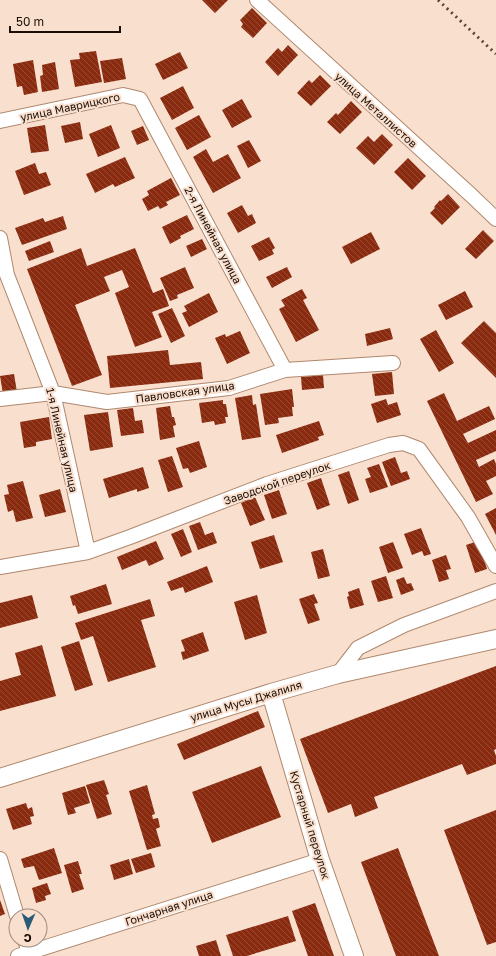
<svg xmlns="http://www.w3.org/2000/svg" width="496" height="956" font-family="'Golos Text',sans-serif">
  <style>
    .building { fill: url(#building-back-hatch) }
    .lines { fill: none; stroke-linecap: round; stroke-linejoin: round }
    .minor-casing { stroke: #af886d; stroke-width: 16 }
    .tertiary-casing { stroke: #af886d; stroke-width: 20 }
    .minor { stroke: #fff; stroke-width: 14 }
    .tertiary { stroke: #fff; stroke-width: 18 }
    .rail { stroke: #57463b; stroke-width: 3; stroke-dasharray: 2 4; stroke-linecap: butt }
    .labels { text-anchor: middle; stroke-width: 4; stroke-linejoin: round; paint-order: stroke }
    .street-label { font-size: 11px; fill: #1c0e05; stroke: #f9dfce }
  </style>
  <defs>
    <pattern id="building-back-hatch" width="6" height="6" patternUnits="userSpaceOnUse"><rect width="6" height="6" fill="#8a2a0f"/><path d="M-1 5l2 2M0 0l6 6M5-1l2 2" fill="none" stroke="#964d38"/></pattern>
  </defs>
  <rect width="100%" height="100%" fill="#f9dfce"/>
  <path class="building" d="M202,0H228L215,13Z
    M252,8L267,23L253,38L241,27L243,24L240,20Z
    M288,45L298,55L278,76L265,62L278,48L282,52Z
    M96,51L102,82L75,87L70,60L80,59L79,53Z
    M180,52L188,68L163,80L155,64Z
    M122,58L126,79L104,83L100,61Z
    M33,60L38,92L24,95L22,86L17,87L13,64Z
    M55,62L59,89L42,92L40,76L43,75L42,65Z
    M320,75L331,86L311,106L297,93L309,80L312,83Z
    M183,86L194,108L172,120L160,98Z
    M242,99L252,117L232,128L222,110Z
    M351,101L362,112L340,134L327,122L336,113L338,115Z
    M199,115L211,137L187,150L175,128Z
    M80,122L83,139L65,143L61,126Z
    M45,125L49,151L31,153L27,128Z
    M111,125L120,148L98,157L89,134Z
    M143,126L149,140L137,145L131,131Z
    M382,134L393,145L374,165L356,148L368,136L374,142Z
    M249,140L261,161L248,168L237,146Z
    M206,149L213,162L228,154L241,178L213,193L193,157Z
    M125,157L135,178L115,187L113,184L95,193L86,174Z
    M408,158L426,176L412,190L394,172Z
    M35,163L39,174L46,172L51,185L24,195L15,171Z
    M171,178L180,195L166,202L168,205L160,209L158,206L148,211L142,199L149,195L147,191Z
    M448,194L460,207L442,225L430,213L435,208L434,207L440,200L441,201Z
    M242,205L248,216L252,214L256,223L238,233L227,213Z
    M187,215L194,229L180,236L181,238L170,244L162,227Z
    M63,216L67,229L22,245L15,228L43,218L45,222Z
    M483,230L494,241L476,259L465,249Z
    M371,232L380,249L351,264L342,247Z
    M269,237L275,248L272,250L274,254L259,261L251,246Z
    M202,239L207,249L191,257L186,246Z
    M50,241L54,252L29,261L25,251Z
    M81,248L87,266L135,248L153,293L163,289L169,306L152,312L162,337L135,347L115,293L129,287L122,270L104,277L110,291L75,305L102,375L72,386L27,269Z
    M185,267L194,288L177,295L178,298L170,301L160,278Z
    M287,267L292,277L272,288L266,277Z
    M302,289L307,298L303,300L319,330L296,342L279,309L285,306L281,300Z
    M465,291L473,307L446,320L438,305Z
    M209,293L218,312L189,327L182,313L187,311L184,306Z
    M172,308L185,336L171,343L158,314Z
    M484,321L496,333V378L461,343Z
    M390,328L393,339L367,346L365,334Z
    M436,330L454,363L439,372L420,339Z
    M240,331L250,353L227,364L215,338L225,334L226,337Z
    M168,350L170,365L201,362L203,379L110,388L107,356Z
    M392,372L394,394L375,396L372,374Z
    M14,374L17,392L3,394L0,376Z
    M323,375L324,388L302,390L301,377Z
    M292,389L294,407H292L293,416L278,418L279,423L265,425L260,394Z
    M444,393L457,421L489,406L495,419L463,434L468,443L496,430V451L476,460L479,467L494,459L496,464V476L486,481L493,494L476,502L427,401Z
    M252,395L253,405L256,404L261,437L242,440L235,398Z
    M386,399L388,405L397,402L401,415L377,423L371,404Z
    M223,400V404H226L228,417H225L226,423L215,425L214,421L202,423L199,403Z
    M170,406L172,417H174L176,425L173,426L175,437L160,440L156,408Z
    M133,408L135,421L142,420L144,433L121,436L117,410Z
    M108,412L113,447L90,451L84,415Z
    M49,417L52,439L36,442V446L24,448L20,422Z
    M319,421L324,435L318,437L319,440L282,453L276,435Z
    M199,441L207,467L190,473L188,468L183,469L176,448Z
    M172,456L183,487L168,492L158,460Z
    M395,457L401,473L407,471L410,479L391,486L382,462Z
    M379,464L388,487L370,493L365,479L371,477L367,468Z
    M143,467L149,488L137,492V489L109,498L103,479Z
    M349,471L359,500L348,504L338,475Z
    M321,478L330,505L317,510L307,483Z
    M23,481L33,518L16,522L13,510L8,512L4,495L9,494L7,485Z
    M60,489L66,512L45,517L39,495Z
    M279,490L287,514L272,519L264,495Z
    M255,497L265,520L250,526L241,503Z
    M496,508V535L485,514Z
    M200,522L205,535L213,532L217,543L198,550L189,526Z
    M421,528L431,554L424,556L422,551L412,555L404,534Z
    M183,529L192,552L181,557L171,534Z
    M274,535L283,562L260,569L251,542Z
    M156,541L164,559L149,566L146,560L122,570L117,557Z
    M478,541L487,569L475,573L466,545Z
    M393,542L403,568L388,573L379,547Z
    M323,549L330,576L318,579L311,552Z
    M446,555L451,569L446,570L449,579L439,582L432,560Z
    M207,566L213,582L185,593L183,587L171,591L167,582Z
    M386,576L393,598L378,602L371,581Z
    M404,577L407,584L411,583L414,590L401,595L396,580Z
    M106,584L112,604L78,614L75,605L73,606L70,596Z
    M359,588L364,605L350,609L347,597L349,596L348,592Z
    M314,594L318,603L314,604L320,620L308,624L299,599Z
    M32,595L38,618L0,628V603Z
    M257,595L267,633L245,640L234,602Z
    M150,599L155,616L141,620L156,667L108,682L93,636L81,640L75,623Z
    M203,632L209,651L183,660L181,652L185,651L181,640Z
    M79,641L93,685L75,691L61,647Z
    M42,645L56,696L0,711V681L21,675L15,653Z
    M496,666V749L494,750L496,756V764L467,775L462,764L374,797L378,808L355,817L351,804L328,813L300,739Z
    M258,711L265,727L184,760L177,744Z
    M261,766L281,817L212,843L192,792Z
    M104,780L109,794L106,795L112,814L97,819L86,785Z
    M147,785L155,814L152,815L153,819L158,818L160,827L156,829L161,846L147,850L129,791Z
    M85,786L90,803L74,808L76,813L68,815L62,793Z
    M26,803L28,809L32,807L34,816L30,817L32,824L13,830L6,809Z
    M496,810V942L487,945L444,830Z
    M54,848L62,873L39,880L34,866L24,868L21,859Z
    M398,848L439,956H396L361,862Z
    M151,853L155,867L136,873L131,859Z
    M129,859L133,874L114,880L110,865Z
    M78,861L82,874H79L84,889L72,893L64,865Z
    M47,883L51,894L45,896L46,900L36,903L32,888Z
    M0,900L5,914L0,916Z
    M315,903L334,956H308L292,911Z
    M288,916L296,941L247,956H233L226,935Z
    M216,940L221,956H199L196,946Z"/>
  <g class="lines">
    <g class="minor-casing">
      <path id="minor" d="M257,0L472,196L496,219
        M0,121L123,95L140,99L285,370
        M0,238L7,275L53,393L88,552
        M0,399L53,393L107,402L229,388L285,370L393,363
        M0,567L88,552L130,537L267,484L389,445L403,443L419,449L468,517L496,566
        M338,674L358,648L404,625L496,591
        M0,859L17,916
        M25,940L30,956
        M18,956L320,860"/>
    </g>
    <g class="tertiary-casing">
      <path id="tertiary" d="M271,693L320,860L354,956
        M0,778L271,693L338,674L496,639"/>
    </g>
    <use href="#minor" class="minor"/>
    <use href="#tertiary" class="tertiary"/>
    <path class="rail" d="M438,0L496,54"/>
  </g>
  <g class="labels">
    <g class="street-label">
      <text transform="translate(70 107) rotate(-12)" y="4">улица Маврицкого</text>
      <text transform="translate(376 110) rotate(42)" y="4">улица Металлистов</text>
      <text transform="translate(213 235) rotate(62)" y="4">2-я Линейная улица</text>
      <text transform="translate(185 392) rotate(-8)" y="4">Павловская улица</text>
      <text transform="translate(62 440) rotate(77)" y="4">1-я Линейная улица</text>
      <text transform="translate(277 483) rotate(-19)" y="4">Заводской переулок</text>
      <text transform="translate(246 701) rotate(-17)" y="4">улица Мусы Джалиля</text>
      <text transform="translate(310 825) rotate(73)" y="4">Кустарный переулок</text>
      <text transform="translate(169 908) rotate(-18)" y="4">Гончарная улица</text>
    </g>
  </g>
  <g transform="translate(28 928) rotate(182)"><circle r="19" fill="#f9dfce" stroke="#a18b7e"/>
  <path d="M0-3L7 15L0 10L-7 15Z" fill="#285b78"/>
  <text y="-6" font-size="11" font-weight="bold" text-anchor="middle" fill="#1c0e05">С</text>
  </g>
  <path d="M10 26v6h110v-6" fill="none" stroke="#1c0e05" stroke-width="2"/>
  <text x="16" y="26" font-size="12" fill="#1c0e05" stroke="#f9dfce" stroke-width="3" paint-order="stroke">50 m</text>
</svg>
